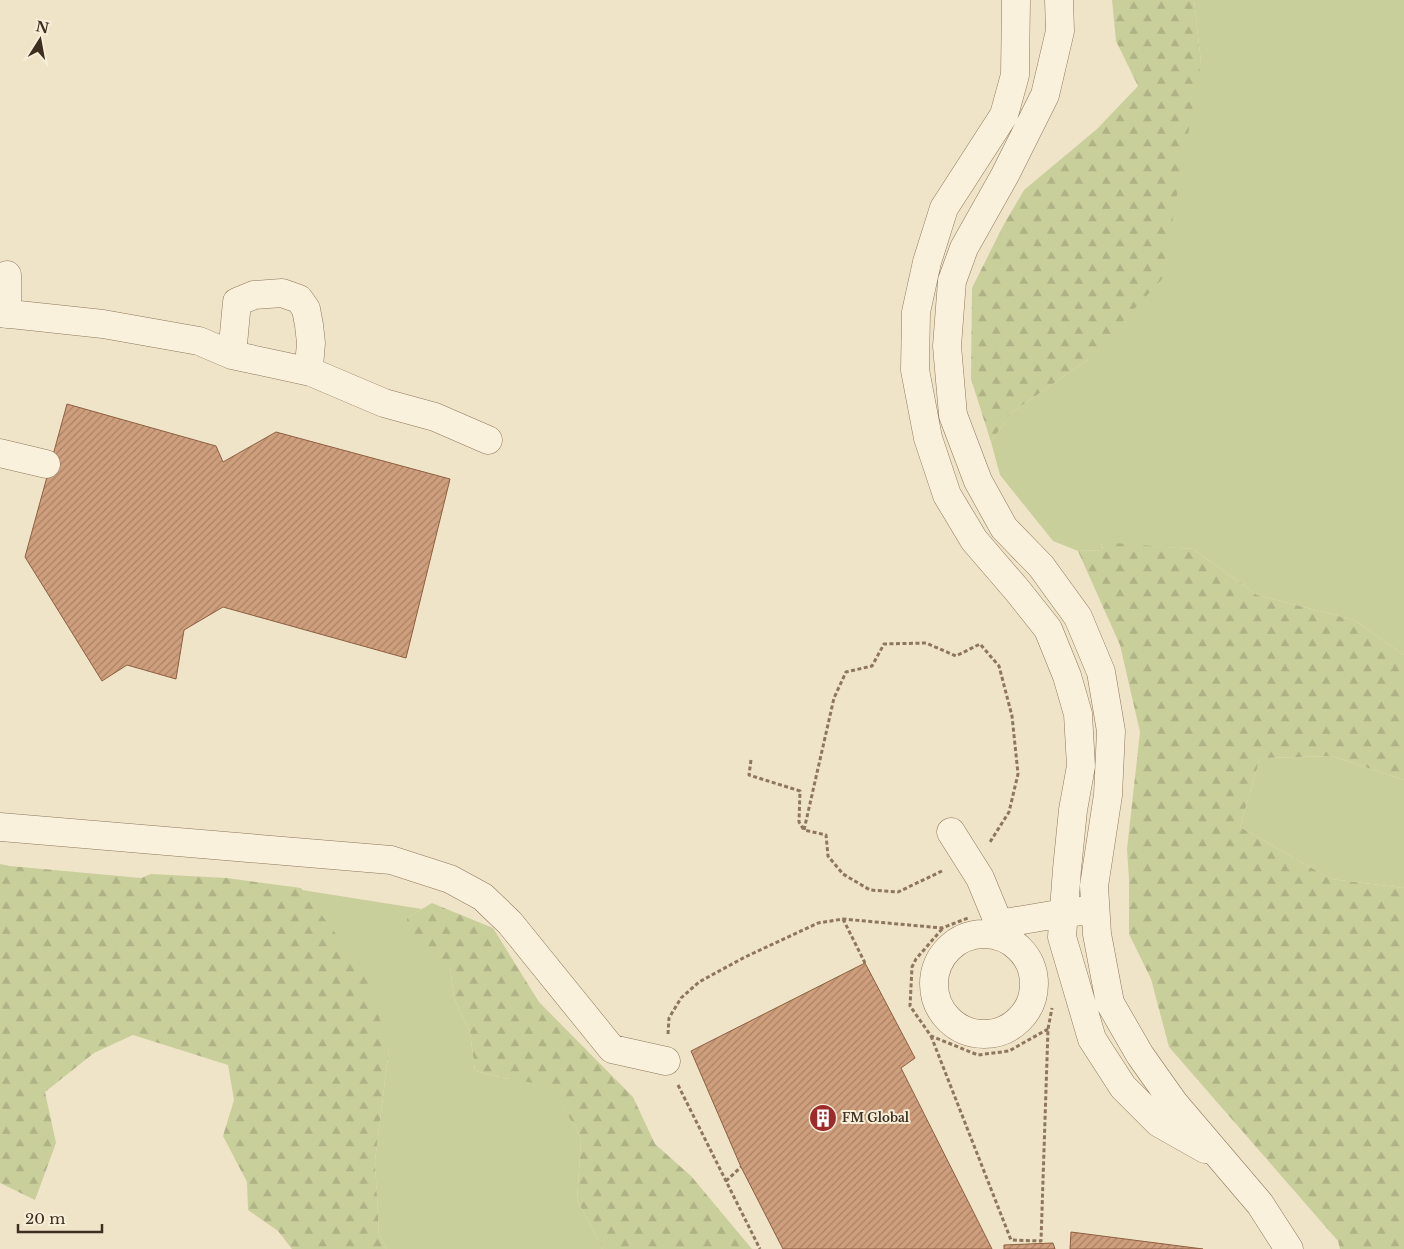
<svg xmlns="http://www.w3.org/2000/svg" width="1404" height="1249" font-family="'Libre Baskerville',serif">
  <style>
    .green { fill: #c9cf9b }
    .forest { fill: url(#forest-firs) }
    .building { fill: url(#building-hatch); stroke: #8d5f41 }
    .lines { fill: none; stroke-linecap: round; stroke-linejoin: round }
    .minor-casing { stroke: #8d765c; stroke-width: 29 }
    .path { stroke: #8d765c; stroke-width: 3; stroke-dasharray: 4 2.5; stroke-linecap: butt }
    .minor { stroke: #faf1dc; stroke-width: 28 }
    .labels { text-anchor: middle; stroke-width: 4; stroke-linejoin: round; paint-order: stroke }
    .poi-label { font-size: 12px; font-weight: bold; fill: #3d2e20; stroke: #f7eed8; text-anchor: start }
  </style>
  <defs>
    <pattern id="forest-firs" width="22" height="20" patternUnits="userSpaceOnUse" patternTransform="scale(1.25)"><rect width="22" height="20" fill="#c9cf9b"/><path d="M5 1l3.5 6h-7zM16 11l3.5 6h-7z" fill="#aeb285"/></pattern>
    <pattern id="building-hatch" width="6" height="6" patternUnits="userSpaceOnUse" patternTransform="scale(1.25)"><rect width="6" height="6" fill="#cf9f7d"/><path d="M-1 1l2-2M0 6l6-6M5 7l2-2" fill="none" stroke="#a98266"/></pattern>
  </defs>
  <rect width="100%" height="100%" fill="#f0e4c8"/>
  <path class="green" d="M1194,0H1404V655L1354,620L1257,595L1193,549L1101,543L1103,550L1078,551L1053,541L1000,475L991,442L1011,413L1087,360L1201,62Z
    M1332,756L1404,780V888L1331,879L1240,827L1260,758Z
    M302,890L422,909L407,918L450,967L454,998L470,1032L475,1071L504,1078L552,1085L581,1139L577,1200L603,1249H387L379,1235L375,1161L389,1049Z"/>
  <path class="forest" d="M1112,0H1194L1201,62L1162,279L1087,360L1011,413L991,442L971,379L972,288L1003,226L1024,190L1097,129L1138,86L1116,41Z
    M1101,542L1193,549L1257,595L1354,620L1404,655V780L1332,756L1260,758L1240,827L1331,879L1404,888V1249H1340L1338,1241L1169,1047L1151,979L1129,934V880L1127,849L1140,732L1120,645L1078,551L1103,550Z
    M0,864L10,866L141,878L151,874L227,878L301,888L365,972L389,1049L375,1161L379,1235L387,1249H292L278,1231L248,1210L247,1182L223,1136L234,1100L228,1065L133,1035L94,1053L45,1092L56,1143L35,1200L0,1183Z
    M432,903L493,928L539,1002L633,1097L655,1144L691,1176L752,1249H603L577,1200L581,1139L552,1086L504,1078L475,1071L470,1032L454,998L450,967L409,946L407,918Z"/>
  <path class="building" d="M67,404L216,446L223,462L276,432L450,479L406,658L223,607L184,630L176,679L127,665L102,681L25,557Z
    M865,963L915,1058L901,1068L992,1249H783L741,1167L691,1051Z
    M1071,1232L1203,1249H1070Z
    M1053,1243L1055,1249H1004V1245Z"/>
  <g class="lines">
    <g class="minor-casing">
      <path id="minor" d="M1016,0L1015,75L1004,115L944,208L927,262L916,312L915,370L928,438L947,495L974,540L1017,590L1048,629L1067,676L1078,714L1081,766L1073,810L1067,869L1062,937L1092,1039L1123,1087L1159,1123L1205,1149
        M1059,0L1060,31L1045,95L1005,175L964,248L952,281L947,346L953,415L978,481L1004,528L1041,566L1078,617L1101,672L1111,731L1108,795L1094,886L1097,934L1110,1003L1140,1055L1174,1103L1260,1204L1289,1249
        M0,313L103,324L199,341L232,355L311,372L384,403L435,417L488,440
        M7,314V275
        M232,355L237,302L254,295L282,293L299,299L306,309L309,325L311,343L309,366L311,372
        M0,453L46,464
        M0,827L391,860L450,879L483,897L510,923L612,1049L666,1061
        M951,832L980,878L999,924V936
        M999,924L1064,913L1082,911
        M934 984a50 50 0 1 1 100 0a50 50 0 1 1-100 0Z"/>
    </g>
    <path class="path" d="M751,760L749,775L800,791L799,822L804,830
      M942,871L898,892L870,890L843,874L828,856L826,835L804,830L834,698L846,672L872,666L884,644L926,643L956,656L980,644L999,666L1012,716L1018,774L1009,812L990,842
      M843,919L865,963
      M942,929L916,959L912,967L910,1006L931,1036L978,1055L1009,1051L1048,1029
      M668,1034L669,1018L681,998L699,982L745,957L818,923L843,919L942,928L968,918
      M931,1036L1011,1240L1041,1241L1048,1029L1052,1008
      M678,1085L760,1249
      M726,1181L741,1167"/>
    <use href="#minor" class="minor"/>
  </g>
  <defs>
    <g id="building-disc" transform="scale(1.4375)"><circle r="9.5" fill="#9e2a2b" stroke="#f7eed8"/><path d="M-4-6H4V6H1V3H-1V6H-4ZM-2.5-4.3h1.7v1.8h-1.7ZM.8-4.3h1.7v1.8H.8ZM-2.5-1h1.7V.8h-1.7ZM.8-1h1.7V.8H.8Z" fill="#fff"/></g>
  </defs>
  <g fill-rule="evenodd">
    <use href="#building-disc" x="823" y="1118"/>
  </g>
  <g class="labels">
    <g class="poi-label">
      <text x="842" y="1122">FM Global</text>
    </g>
  </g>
  <g transform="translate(40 40) rotate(11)" stroke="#f7eed8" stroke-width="4" paint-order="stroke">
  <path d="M0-4L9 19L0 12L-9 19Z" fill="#3d2e20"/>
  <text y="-8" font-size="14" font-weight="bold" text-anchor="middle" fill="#3d2e20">N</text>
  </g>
  <path d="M18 1224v8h84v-8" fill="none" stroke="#3d2e20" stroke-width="2.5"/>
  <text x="25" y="1224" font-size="15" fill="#3d2e20" stroke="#f7eed8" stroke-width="4" paint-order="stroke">20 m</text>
</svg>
